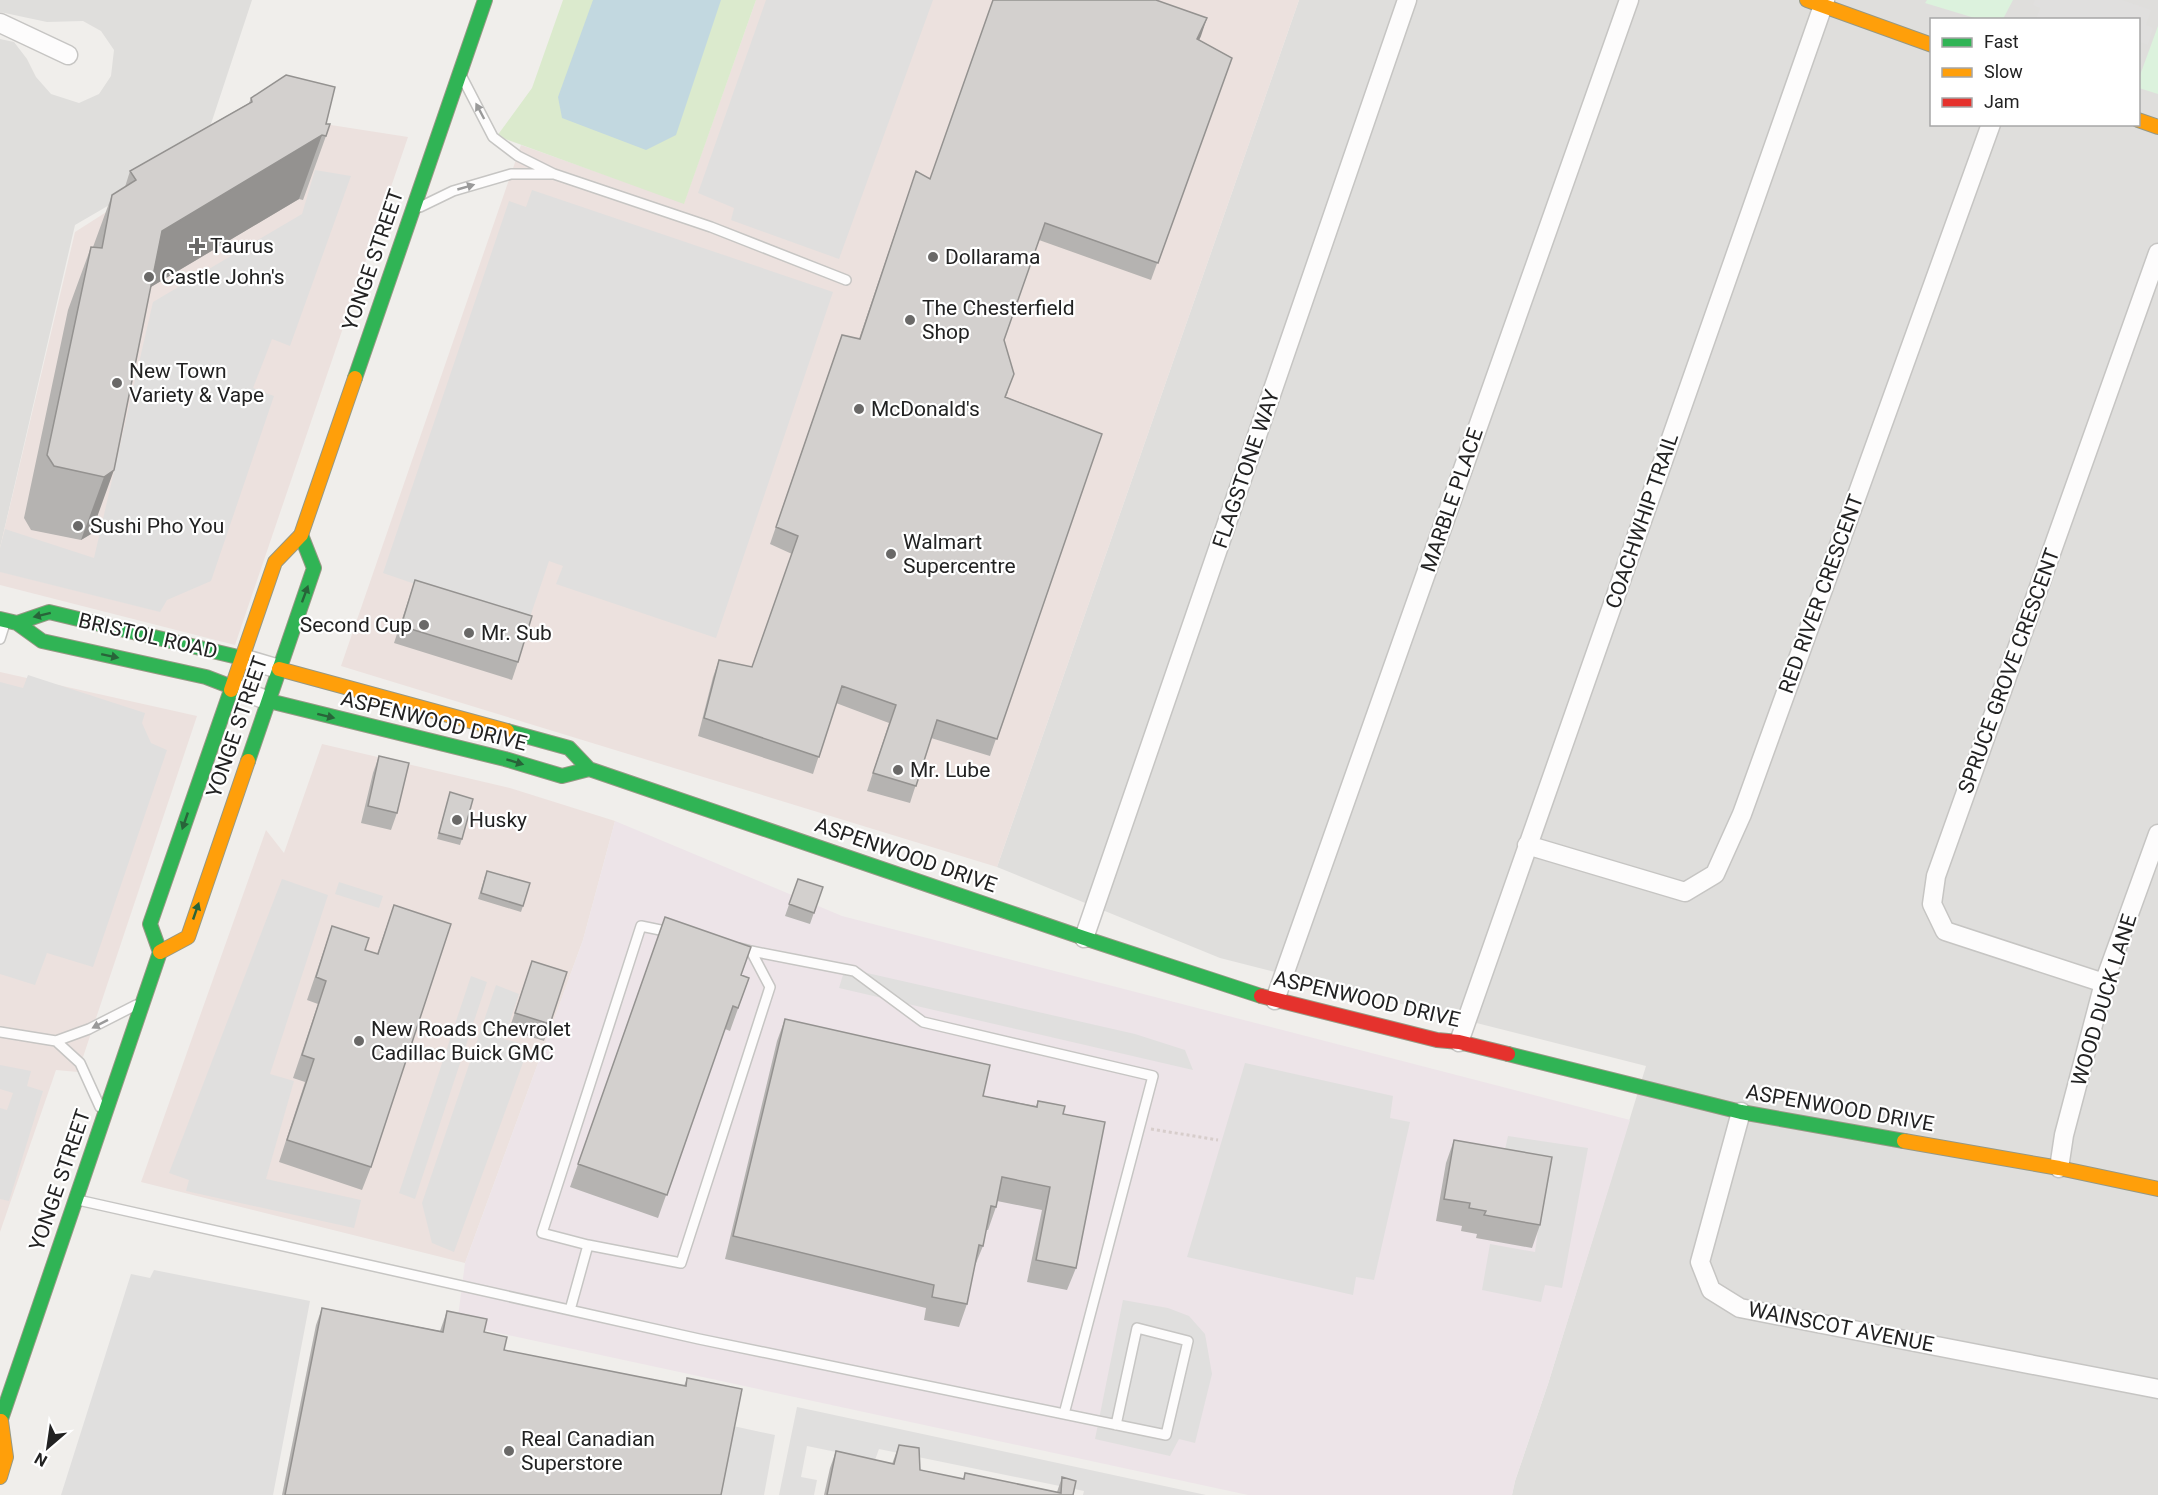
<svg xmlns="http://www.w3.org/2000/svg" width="2158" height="1495" font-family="Roboto,sans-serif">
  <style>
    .residential { fill: #dfdedc; fill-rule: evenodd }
    .commercial { fill: #ece1de }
    .industrial { fill: #ede4e8 }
    .grass { fill: #dbeacd }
    .park { fill: #dcf2dd }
    .parking { fill: #e0dfde }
    .water { fill: #c2d8e0 }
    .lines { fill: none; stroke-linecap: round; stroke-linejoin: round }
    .lane-casing { stroke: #c6c5c3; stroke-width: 12 }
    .street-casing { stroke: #c6c5c3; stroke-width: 21 }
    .fast-casing { stroke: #969884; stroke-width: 16 }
    .slow-casing { stroke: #969884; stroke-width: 16 }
    .jam-casing { stroke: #969884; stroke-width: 16 }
    .path { stroke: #d7cdcb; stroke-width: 3; stroke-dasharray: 3 3; stroke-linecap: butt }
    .lane { stroke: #fdfcfc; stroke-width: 9 }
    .street { stroke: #fdfcfc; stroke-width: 18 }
    .fast { stroke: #30b455; stroke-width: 14 }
    .slow { stroke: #ff9f0a; stroke-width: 14 }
    .jam { stroke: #e5322d; stroke-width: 14 }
    .wall { fill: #b5b3b1 }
    .shaded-wall { fill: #949290 }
    .building { fill: #d3d0ce; stroke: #949290; stroke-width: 1.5 }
    .oneway { fill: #9a9a9a }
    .oneway2 { fill: #286439 }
    .poi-dot { fill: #6a6968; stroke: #fff; stroke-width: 2 }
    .labels { text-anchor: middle; stroke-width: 4.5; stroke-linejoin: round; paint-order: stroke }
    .poi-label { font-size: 21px; fill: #222; stroke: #fff; text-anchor: start }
    .street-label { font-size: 21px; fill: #222; stroke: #fff }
  </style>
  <rect width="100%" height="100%" fill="#f0eeeb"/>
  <path class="residential" d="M0,0H252L202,151L75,225L0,548V39L14,42L27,59L36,77L51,94L79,103L99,94L111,76L114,50L101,31L83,21L47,22L0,12Z
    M1299,0H2158V1495H1512L1515,1481L1548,1384L1646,1066L1220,958L997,867ZM1932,20H2138V124H1932Z"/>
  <path class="commercial" d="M756,0H1299L997,867L341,666L521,145L684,203Z
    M260,114L408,137L235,645L0,585V548L75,232Z
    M0,672L197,716L78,1072L56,1070L0,1232Z
    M322,744L510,788L615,821L583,940L465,1263L141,1182L266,830L284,853Z"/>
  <path class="industrial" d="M615,821L842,916L1630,1120L1548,1384L1515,1481L1512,1495H1248L457,1324L465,1263L583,940Z"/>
  <path class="grass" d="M563,0H756L684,204L497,136L532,88Z"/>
  <path class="park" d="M1927,0H2013L2003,19H1978L1925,3Z
    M2158,26V94L2139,88V78Z"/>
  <path class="parking" d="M766,0H933L839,259L731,220L734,208L698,193Z
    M2035,0H2122L2151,10L2146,25L2153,28L2148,45L2140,42L2139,46L2138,20L2036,19L2040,8L2033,5Z
    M315,170L351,176L290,346L272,339L253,388L274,396L211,581L167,600L160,612L0,572V548L5,529L94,558L153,302L302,214Z
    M532,190L833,292L716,638L556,584L563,566L549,561L528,623L383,573L509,201L526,207Z
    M28,675L145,713L142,723L151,743L167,750L93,967L47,953L35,985L0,974V682L23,688Z
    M282,879L328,895L270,1074L294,1081L266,1179L361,1200L354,1228L186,1191L189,1180L169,1173Z
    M339,882L383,896L379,908L335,894Z
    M845,968L1135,1034L1185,1050L1193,1070L839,988Z
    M471,976L487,982L415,1199L399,1193Z
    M496,985L519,994L504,1039L529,1046L454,1252L432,1243L422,1203Z
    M1245,1063L1393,1096L1390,1118L1410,1122L1374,1280L1356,1277L1353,1295L1187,1257Z
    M0,1065L31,1071L27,1086L43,1091L9,1201L0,1199V1108L7,1110L13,1093L0,1089Z
    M1508,1136L1588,1148L1562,1288L1545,1285L1541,1302L1482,1290L1490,1244L1535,1252L1547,1162L1501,1167Z
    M154,1270L310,1301L273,1495H61L131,1274L150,1278Z
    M1123,1300L1168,1308L1189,1316L1205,1334L1212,1374L1195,1443L1179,1439L1170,1456L1095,1439Z
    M797,1407L1206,1495H1083L1084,1491L879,1449L875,1460L807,1446L801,1477L817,1480L814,1495H779Z
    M733,1426L775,1435L764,1495H720Z"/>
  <path class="water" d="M593,0H721L676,135L646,150L562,118L558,97Z"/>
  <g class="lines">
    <g class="lane-casing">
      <path id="lane" d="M463,79L493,137L518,156L554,174L711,227L846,280
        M420,207L453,191L511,174H551
        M0,639L6,620
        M751,951L854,971L923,1022L1153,1076L1064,1414
        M0,1032L56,1041L89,1029L136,1005
        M56,1041L80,1063L100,1107
        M78,1200L699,1339L1166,1435L1188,1341L1137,1328L1116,1425
        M588,1245L542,1233L641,926L670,932
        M570,1310L588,1245L681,1263L770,987L751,951L739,948"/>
    </g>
    <g class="street-casing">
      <path id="street" d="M0,23L68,55
        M242,658L279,669
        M232,687L269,701
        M1527,845L1685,892L1715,874L1742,814L1991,124
        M1084,938L1407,0
        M2104,983L1945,931L1932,904L1936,876L2158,253
        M1275,1000L1629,0
        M1459,1042L1825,0
        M1741,1112L1700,1262L1711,1290L1740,1308L2158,1389
        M2059,1168L2064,1135L2104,983L2158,834"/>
    </g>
    <g class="fast-casing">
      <path id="fast" d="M355,378L485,0
        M0,619L17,623L42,641L206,677L232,687
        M17,623L49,612L242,658
        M269,701L505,759L562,776L589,769
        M507,731L569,748L589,769L1084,938L1261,996
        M248,761L314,568L301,535
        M1508,1054L1741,1112L1904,1141
        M0,1422L160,952L150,924L231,690"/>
    </g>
    <g class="slow-casing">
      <path id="slow" d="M1807,0L1932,45
        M2138,120L2158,127
        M279,669L507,731
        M231,690L275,562L301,535L355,378
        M160,952L188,937L248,761
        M1904,1141L2059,1168L2158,1189
        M0,1477L6,1457L1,1421"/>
    </g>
    <g class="jam-casing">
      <path id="jam" d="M1261,996L1437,1040L1459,1042L1508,1054"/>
    </g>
    <path class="path" d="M1151,1129L1218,1140"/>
    <use href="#lane" class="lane"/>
    <use href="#street" class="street"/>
    <use href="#fast" class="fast"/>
    <use href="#slow" class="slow"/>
    <use href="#jam" class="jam"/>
  </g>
  <path class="wall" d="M1201,36L1199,40L1232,58L1151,280L1039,240L1004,340L1008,392L1006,397L1102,434L990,756L931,738L910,803L867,791L889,723L836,703L813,774L698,736L713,677L719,660L752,667L792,554L770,544L836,352L859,339L916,171L930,179Z
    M251,98L326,124V136L303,200L299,199L151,287L91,534L81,540L31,530L24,518L68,310L91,247H93L112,195L125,187L130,171L249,103Z
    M415,580L518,662L512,680L394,643Z
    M379,756L397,813L391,830L361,823L373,773Z
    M450,792L462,839L460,845L437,839Z
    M485,876L523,906L521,912L478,899Z
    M798,879L823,887L810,924L785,916Z
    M394,905L371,1167L362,1190L279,1162L305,1082L293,1078L318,1004L307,1000L332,926L365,950L377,954Z
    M665,917L741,975L749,978L730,1031L725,1029L658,1218L570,1187Z
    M532,961L550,1024L544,1041L509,1030Z
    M785,1019L983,1096L1036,1106L1038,1101L1063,1114L1076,1268L1067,1290L1027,1282L1042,1210L997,1201L996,1207L988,1230H986L983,1246L974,1268L967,1304L959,1327L924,1320L926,1308L725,1259L777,1041Z
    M1454,1140L1540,1225L1532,1248L1476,1238L1477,1234L1461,1231L1462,1226L1436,1221L1446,1163Z
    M322,1308L440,1331L447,1311L484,1332L504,1350L684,1386L687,1378L721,1495H282L316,1325Z
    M899,1445L920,1470L963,1479L965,1473L1057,1492L1062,1477L1073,1495H824L830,1468L836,1451L892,1464Z"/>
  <path class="shaded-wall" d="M1207,18L1201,36L1191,56L1197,39Z
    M322,135L299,199L139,294L162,231Z
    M114,470L91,534L81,540L104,477Z"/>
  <path class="building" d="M993,0H1156L1207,18L1197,39L1232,58L1158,263L1045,223L1004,340L1014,374L1005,397L1102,434L997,739L937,720L916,786L873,773L896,705L842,686L819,757L704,718L719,660L752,667L798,536L776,527L842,335L860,339L916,171L930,179Z
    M286,75L335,87L326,124H330L326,136L322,135L162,231L114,470L104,477L54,466L47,455L91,247L102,248L112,195L136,180L130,171L252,102L251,98Z
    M415,580L532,616L518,662L401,626Z
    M379,756L409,763L397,813L368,806Z
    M450,792L473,799L462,839L439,833Z
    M487,871L530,883L523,906L481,893Z
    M798,879L823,887L814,913L789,904Z
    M394,905L451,924L371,1167L287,1140L314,1059L302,1055L326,981L316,977L332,926L369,938L365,950L378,954Z
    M665,917L751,947L741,975L749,978L738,1008L733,1006L667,1195L578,1164Z
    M532,961L567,972L550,1024L515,1013Z
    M785,1019L990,1065L983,1096L1037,1107L1038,1101L1065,1106L1063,1114L1105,1122L1076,1268L1036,1260L1050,1187L1002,1177L996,1207L991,1206L983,1246L979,1245L967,1304L932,1297L934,1285L733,1236Z
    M1454,1140L1552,1157L1540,1225L1484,1215L1486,1211L1469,1208L1470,1203L1444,1199Z
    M322,1308L443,1332L447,1311L487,1319L484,1332L507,1337L504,1350L686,1386L687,1378L742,1389L721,1495H285Z
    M899,1445L919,1448L920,1470L964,1479L965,1473L1061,1493L1062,1477L1076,1481L1073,1495H827L836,1451L894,1464Z"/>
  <defs><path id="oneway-solid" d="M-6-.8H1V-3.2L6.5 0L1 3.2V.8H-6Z" transform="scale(1.5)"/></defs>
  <g class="oneway">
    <use href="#oneway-solid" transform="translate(480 111) rotate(-118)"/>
    <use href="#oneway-solid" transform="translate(466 187) rotate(-16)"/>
    <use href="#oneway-solid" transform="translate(100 1024) rotate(153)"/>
  </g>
  <g class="oneway2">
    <use href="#oneway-solid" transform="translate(305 594) rotate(-70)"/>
    <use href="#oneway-solid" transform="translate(42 615) rotate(166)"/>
    <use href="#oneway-solid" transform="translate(110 656) rotate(12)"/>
    <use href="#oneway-solid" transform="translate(326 716) rotate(14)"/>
    <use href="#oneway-solid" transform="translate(515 762) rotate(17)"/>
    <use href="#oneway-solid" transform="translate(185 821) rotate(109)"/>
    <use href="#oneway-solid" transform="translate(196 911) rotate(-71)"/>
  </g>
  <g class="poi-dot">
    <path d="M194 237h6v6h6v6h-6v6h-6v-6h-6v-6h6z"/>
    <circle cx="933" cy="257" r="6"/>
    <circle cx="149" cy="277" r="6"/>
    <circle cx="910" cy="320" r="6"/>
    <circle cx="117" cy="383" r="6"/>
    <circle cx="859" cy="409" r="6"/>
    <circle cx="78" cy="526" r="6"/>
    <circle cx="891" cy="554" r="6"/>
    <circle cx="424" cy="625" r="6"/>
    <circle cx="469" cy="633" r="6"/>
    <circle cx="898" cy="770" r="6"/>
    <circle cx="457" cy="820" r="6"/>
    <circle cx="359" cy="1041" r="6"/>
    <circle cx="509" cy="1451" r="6"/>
  </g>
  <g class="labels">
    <g class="poi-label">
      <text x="210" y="253">Taurus</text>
      <text x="945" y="264">Dollarama</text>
      <text x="161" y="284">Castle John's</text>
      <text x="922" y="315">The Chesterfield<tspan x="922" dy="24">Shop</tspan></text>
      <text x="129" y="378">New Town<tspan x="129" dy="24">Variety &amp; Vape</tspan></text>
      <text x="871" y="416">McDonald's</text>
      <text x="90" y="533">Sushi Pho You</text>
      <text x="903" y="549">Walmart<tspan x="903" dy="24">Supercentre</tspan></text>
      <text x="412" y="632" text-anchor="end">Second Cup</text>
      <text x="481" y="640">Mr. Sub</text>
      <text x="910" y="777">Mr. Lube</text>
      <text x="469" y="827">Husky</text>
      <text x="371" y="1036">New Roads Chevrolet<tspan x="371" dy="24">Cadillac Buick GMC</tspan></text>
      <text x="521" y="1446">Real Canadian<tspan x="521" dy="24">Superstore</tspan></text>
    </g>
    <g class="street-label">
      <text transform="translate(373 260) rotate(-71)" y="7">YONGE STREET</text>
      <text transform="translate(1246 469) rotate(-71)" y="7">FLAGSTONE WAY</text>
      <text transform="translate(1452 500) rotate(-71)" y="7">MARBLE PLACE</text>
      <text transform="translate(1642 521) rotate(-71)" y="7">COACHWHIP TRAIL</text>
      <text transform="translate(1821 594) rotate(-70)" y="7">RED RIVER CRESCENT</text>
      <text transform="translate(148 636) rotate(13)" y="7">BRISTOL ROAD</text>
      <text transform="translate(2009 671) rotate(-70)" y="7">SPRUCE GROVE CRESCENT</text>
      <text transform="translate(434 721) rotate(14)" y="7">ASPENWOOD DRIVE</text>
      <text transform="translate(237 727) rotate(-71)" y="7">YONGE STREET</text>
      <text transform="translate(906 855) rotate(19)" y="7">ASPENWOOD DRIVE</text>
      <text transform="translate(1367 999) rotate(13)" y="7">ASPENWOOD DRIVE</text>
      <text transform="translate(2104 1000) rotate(-73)" y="7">WOOD DUCK LANE</text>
      <text transform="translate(1840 1108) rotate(10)" y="7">ASPENWOOD DRIVE</text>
      <text transform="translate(60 1180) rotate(-71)" y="7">YONGE STREET</text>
      <text transform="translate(1841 1327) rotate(11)" y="7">WAINSCOT AVENUE</text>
    </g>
  </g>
  <rect x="1930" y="18" width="210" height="108" fill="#ffffff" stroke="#a7a7a7" stroke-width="1.5"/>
  <rect x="1942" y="38" width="30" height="9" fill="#30b455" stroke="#a7a7a7" stroke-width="1.5"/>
  <text x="1984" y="48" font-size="18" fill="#222222">Fast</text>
  <rect x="1942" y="68" width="30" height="9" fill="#ff9f0a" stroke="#a7a7a7" stroke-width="1.5"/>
  <text x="1984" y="78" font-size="18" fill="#222222">Slow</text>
  <rect x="1942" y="98" width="30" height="9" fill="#e5322d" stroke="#a7a7a7" stroke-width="1.5"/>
  <text x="1984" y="108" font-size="18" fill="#222222">Jam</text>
  <g transform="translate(48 1447) rotate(209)" stroke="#ffffff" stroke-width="4.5" paint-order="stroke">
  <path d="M0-4.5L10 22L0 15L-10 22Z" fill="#222222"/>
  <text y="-9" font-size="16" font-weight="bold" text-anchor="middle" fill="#222222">N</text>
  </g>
</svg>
